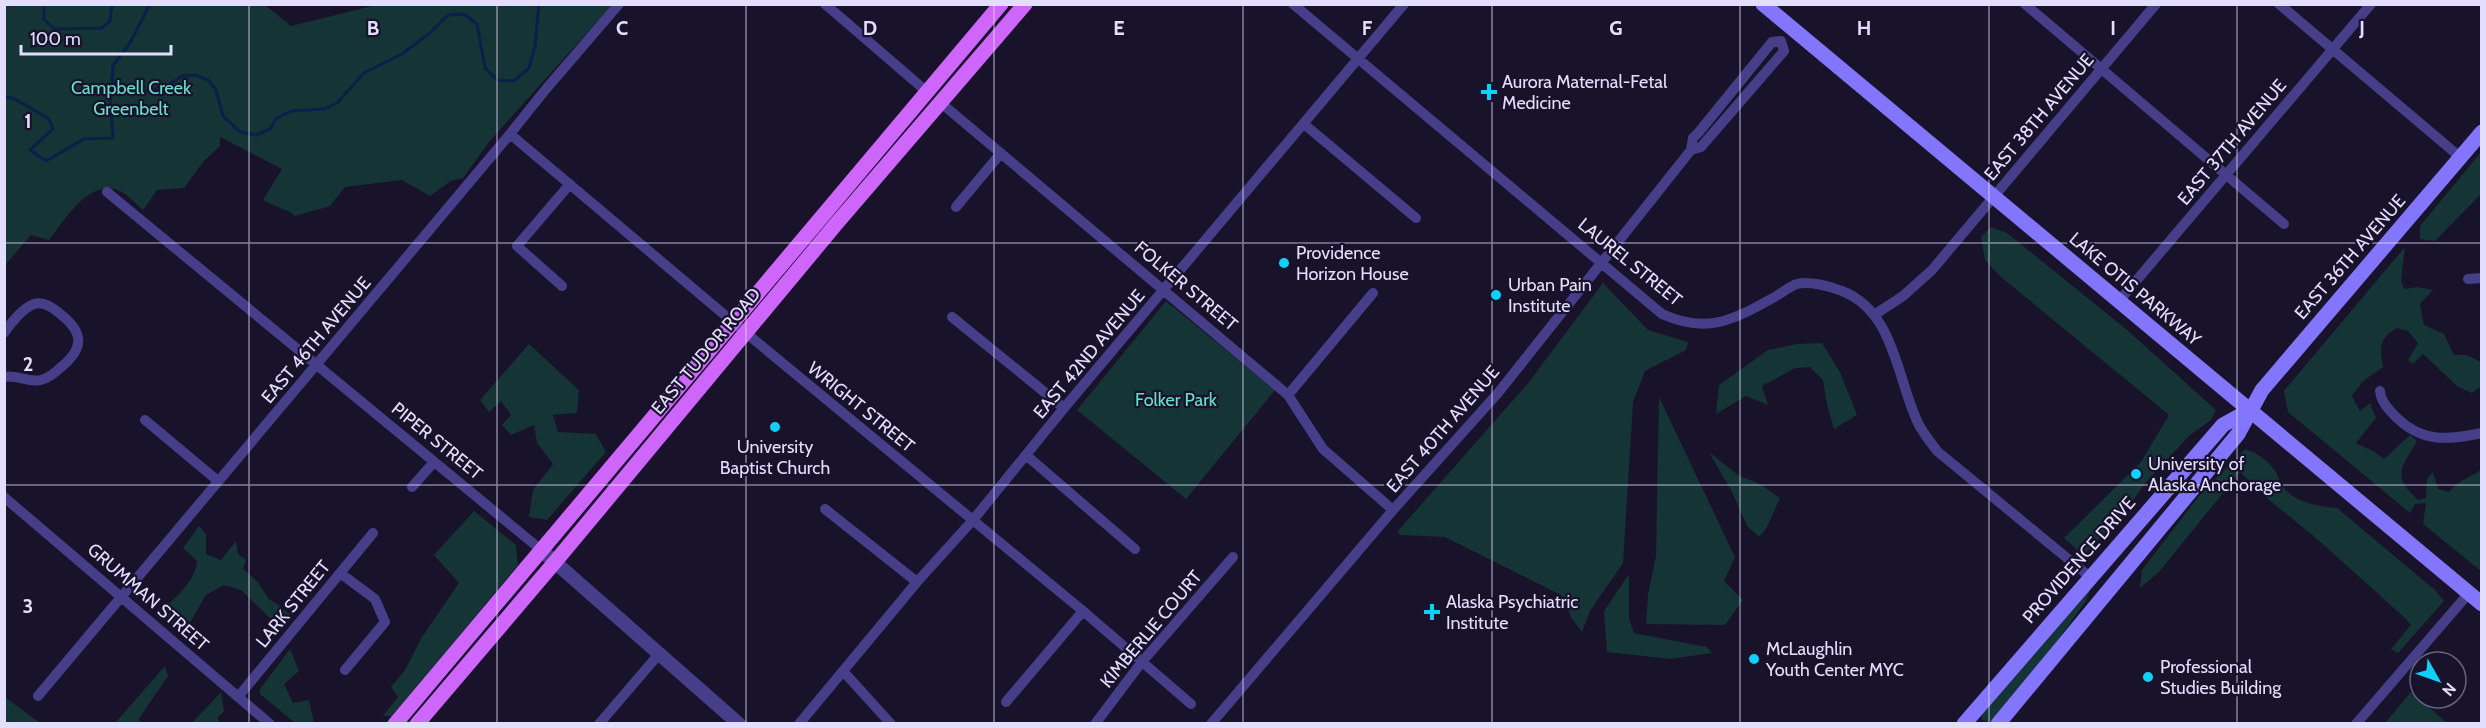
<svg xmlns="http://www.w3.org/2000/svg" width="2486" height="728" font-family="Cabin,sans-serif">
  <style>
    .green { fill: #153435 }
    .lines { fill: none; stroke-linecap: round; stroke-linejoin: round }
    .stream { stroke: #0c1e4a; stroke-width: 3 }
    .minor { stroke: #463e89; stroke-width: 10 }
    .tertiary { stroke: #463e89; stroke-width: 14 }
    .secondary { stroke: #8376fc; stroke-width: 15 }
    .primary { stroke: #cf66fc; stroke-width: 15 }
    .grid { fill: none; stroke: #e3ddfe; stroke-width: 1.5; stroke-opacity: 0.55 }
    .poi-dot { fill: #0dd1fa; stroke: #18122b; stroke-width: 2 }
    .labels { text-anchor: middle; stroke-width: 4.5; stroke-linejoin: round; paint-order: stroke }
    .poi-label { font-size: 18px; fill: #e3ddfe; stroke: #18122b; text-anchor: start }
    .park-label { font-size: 18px; fill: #68dfca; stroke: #18122b }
    .street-label { font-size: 18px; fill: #e3ddfe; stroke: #18122b }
    .grid-label { font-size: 20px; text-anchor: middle; font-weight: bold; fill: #e3ddfe; stroke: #18122b; stroke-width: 4.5; stroke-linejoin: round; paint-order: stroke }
  </style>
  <rect width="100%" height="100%" fill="#18122b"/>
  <path class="green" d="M4,5H265L291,26L376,5H612L489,142L463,178L451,181L430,196L402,180L345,187L330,206L295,216L287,210H284L263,200L282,169L220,137V146L204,161L184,188L157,190L143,210C137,205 132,199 125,194C92,173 67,217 49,240L31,235L5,265Z
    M2481,152V194L2435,241L2420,239V226Z
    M1991,227L2007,233L2017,241L2126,329L2216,410L2211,420L2190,435L2147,481L2130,504L2089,550L2082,554L2064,538L2141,462L2169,415L2001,277L1985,260L1981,237Z
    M2405,247L2401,280L2404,289L2417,287L2433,290L2420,304L2424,325L2444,334L2454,355H2467L2481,362V386L2472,393L2458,387L2423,354L2413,364L2408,360L2418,343L2408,331L2397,328C2378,340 2380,346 2383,367L2363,381L2352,396L2360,411L2370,403L2376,418L2356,443L2375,452L2384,459L2410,435L2417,441C2401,469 2391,475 2418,500L2426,498L2427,479L2433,472L2438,489L2449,492L2455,485L2481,470V571L2423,524L2426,503L2415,504L2410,513L2288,412L2284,391Z
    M1603,283L1648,330L1688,342L1686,350L1645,371L1633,402L1623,563L1590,611L1582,632L1572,619L1561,595L1445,537L1401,535L1397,532L1529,382Z
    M1166,301L1275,390L1186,499L1077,410Z
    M1822,343L1840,372L1857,415L1834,429L1827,405L1823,380L1810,367L1795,368L1762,386L1768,405L1746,396L1716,414L1719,385L1768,350L1797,344Z
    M529,344L579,390L577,413L553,415L558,432L596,434L606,452L547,520L529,517L533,490L553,464L537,443L534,425L511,435L502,425L511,415L501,401L489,412L480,400Z
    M1659,397L1735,557L1724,581L1743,600L1725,625L1646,624L1648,595L1656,556Z
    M2245,449C2256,452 2269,461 2275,471C2279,476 2280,483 2284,488C2297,503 2318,506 2337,508L2435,590L2444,601L2398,653L2391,649L2411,625L2405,618L2316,538L2269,500L2240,472L2159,572L2140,588L2142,570L2198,497Z
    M1709,452L1738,475L1760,484L1780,498L1766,529L1759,537L1747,526L1732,492Z
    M474,511L516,545L518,565L392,716H383L398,697L391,687L405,670L422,637L459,583L434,555Z
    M199,526L206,534V554L221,560L236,541L238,554L246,560L243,569L258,582L268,598L293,616L282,630L241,590L224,585L206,595L184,633L158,615C171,601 196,582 197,561L183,548Z
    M1629,574V619L1634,633L1707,647L1712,653L1670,659L1607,652L1604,611Z
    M2088,587L2089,593L2086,601L2039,666L1999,715L1990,722L1982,720L1981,714Z
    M290,649L299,671L284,684L293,703L309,700L314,723H295L260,694V689Z
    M165,666L168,676L138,720L142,723H115Z
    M221,692L224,711L217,718L220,723H192Z
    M2411,692L2447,723H2385Z
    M4,697H5L40,723H5Z"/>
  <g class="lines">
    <path class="stream" d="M44,4V19L54,29L102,28L110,21L112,4
      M118,90L131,95L167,86L182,76L195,75L208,80L216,90L223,116L240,132L256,135L270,129L276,119L291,111L324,109L337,103L364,73L402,54L430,33L448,15L464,14L477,24L485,68L497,80L514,81L529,68L535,46L539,4
      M118,90L112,80L113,66L130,43L150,4
      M4,97L13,98L49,119L53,129L30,150L46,161L84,139L113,138L110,97L118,90"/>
    <path class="minor" d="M825,4L926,91
      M1293,4L1662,314C1704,333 1731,322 1769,300C1778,296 1788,287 1797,284C1809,281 1830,286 1842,291C1895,311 1897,381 1919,425C1924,434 1931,443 1937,451L2090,577
      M2025,4L2284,224
      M2279,4L2460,157
      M941,103L1288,395L1323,449L1393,510
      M1304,124L1416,218
      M510,134L746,333L1083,611L1191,704
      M1691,150L1701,147L1784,51L1781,41
      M107,192L540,549
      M956,207L1001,153
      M2468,279L2482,278
      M562,286L517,246L570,184
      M2119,301L2371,4
      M1874,315L1903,296L1932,270L2156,4
      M952,317L1064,408
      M4,333C11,323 23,308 34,304C44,301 53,308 59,313C84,332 85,348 60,368C55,373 48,378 41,380C28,383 16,374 4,377
      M2380,391C2381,402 2389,410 2397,418C2423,443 2449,440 2482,433
      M1288,395L1373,293
      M145,420L218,481
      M1026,455L1135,549
      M412,487L434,462
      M4,497L270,724
      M825,509L917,582
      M340,573L375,599L385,622L345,670
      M843,671L891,724
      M38,696L510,134L546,89L619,4
      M238,697L373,533
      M1006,702L1083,611
      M599,724L659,654
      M799,724L917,582L973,520L1064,408L1404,4
      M1095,724L1141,663L1233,557
      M1211,724L1393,510L1498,393L1691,150L1693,138L1699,132L1772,42L1781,41
      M2356,724L2469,593"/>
    <path class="tertiary" d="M540,549L739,724"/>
    <path class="secondary" d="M1763,4L2482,604
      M1964,724L2223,425L2250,410
      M1998,724L2238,434L2262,390L2482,132"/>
    <path class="primary" d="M395,724L1001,4
      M417,724L555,562L836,224L1025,4"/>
  </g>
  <path class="grid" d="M249,4V724M497,4V724M746,4V724M994,4V724M1243,4V724M1492,4V724M1740,4V724M1989,4V724M2237,4V724M4,243H2482M4,485H2482"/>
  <g class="poi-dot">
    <path d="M1486 83h6v6h6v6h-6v6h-6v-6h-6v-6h6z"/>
    <circle cx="1284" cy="263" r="6"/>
    <circle cx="1496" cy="295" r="6"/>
    <circle cx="775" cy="427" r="6"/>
    <circle cx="2136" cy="474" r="6"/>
    <path d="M1429 603h6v6h6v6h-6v6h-6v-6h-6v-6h6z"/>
    <circle cx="1754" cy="659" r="6"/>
    <circle cx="2148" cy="677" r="6"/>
  </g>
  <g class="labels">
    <g class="poi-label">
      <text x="1502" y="88">Aurora Maternal-Fetal<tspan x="1502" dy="21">Medicine</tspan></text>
      <text x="1296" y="259">Providence<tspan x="1296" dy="21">Horizon House</tspan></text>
      <text x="1508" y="291">Urban Pain<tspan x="1508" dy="21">Institute</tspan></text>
      <text x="775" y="453" text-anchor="middle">University<tspan x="775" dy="21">Baptist Church</tspan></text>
      <text x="2148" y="470">University of<tspan x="2148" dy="21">Alaska Anchorage</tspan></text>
      <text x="1446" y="608">Alaska Psychiatric<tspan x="1446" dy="21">Institute</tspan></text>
      <text x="1766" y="655">McLaughlin<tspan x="1766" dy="21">Youth Center MYC</tspan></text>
      <text x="2160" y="673">Professional<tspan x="2160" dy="21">Studies Building</tspan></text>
    </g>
    <g class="park-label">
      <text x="131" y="94">Campbell Creek<tspan x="131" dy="21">Greenbelt</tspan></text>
      <text x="1176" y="406">Folker Park</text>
    </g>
    <g class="street-label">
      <text transform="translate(2039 117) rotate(-50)" y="6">EAST 38TH AVENUE</text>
      <text transform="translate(2232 142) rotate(-50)" y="6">EAST 37TH AVENUE</text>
      <text transform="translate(2350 257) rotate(-49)" y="6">EAST 36TH AVENUE</text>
      <text transform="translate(1630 262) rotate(39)" y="6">LAUREL STREET</text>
      <text transform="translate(1186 286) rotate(40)" y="6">FOLKER STREET</text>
      <text transform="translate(2135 289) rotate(40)" y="6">LAKE OTIS PARKWAY</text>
      <text transform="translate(316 340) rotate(-50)" y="6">EAST 46TH AVENUE</text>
      <text transform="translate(706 351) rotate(-50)" y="6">EAST TUDOR ROAD</text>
      <text transform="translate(1089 354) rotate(-50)" y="6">EAST 42ND AVENUE</text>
      <text transform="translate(861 407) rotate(39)" y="6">WRIGHT STREET</text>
      <text transform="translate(1443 429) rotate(-49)" y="6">EAST 40TH AVENUE</text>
      <text transform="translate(437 441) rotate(39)" y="6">PIPER STREET</text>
      <text transform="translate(2079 560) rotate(-49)" y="6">PROVIDENCE DRIVE</text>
      <text transform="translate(148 597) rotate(41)" y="6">GRUMMAN STREET</text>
      <text transform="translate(293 604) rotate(-51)" y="6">LARK STREET</text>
      <text transform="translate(1151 629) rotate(-50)" y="6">KIMBERLIE COURT</text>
    </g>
  </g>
  <g class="grid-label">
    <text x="373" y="35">B</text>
    <text x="622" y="35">C</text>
    <text x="870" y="35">D</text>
    <text x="1119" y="35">E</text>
    <text x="1367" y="35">F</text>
    <text x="1616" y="35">G</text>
    <text x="1864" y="35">H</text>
    <text x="2113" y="35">I</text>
    <text x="2362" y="35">J</text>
    <text x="28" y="128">1</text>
    <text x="28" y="371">2</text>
    <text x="28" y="613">3</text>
  </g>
  <rect width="2486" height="728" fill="none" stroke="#e3ddfe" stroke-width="12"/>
  <g transform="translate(2438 680) rotate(130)"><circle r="28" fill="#18122b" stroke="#69637f" stroke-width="1.5"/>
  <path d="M0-4.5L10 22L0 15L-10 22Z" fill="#0dd1fa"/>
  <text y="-9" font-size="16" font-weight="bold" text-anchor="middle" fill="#e3ddfe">N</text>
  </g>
  <path d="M21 45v9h150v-9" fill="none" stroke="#e3ddfe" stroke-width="3"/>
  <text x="30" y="45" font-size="18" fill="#e3ddfe" stroke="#18122b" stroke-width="4.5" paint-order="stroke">100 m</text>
</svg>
